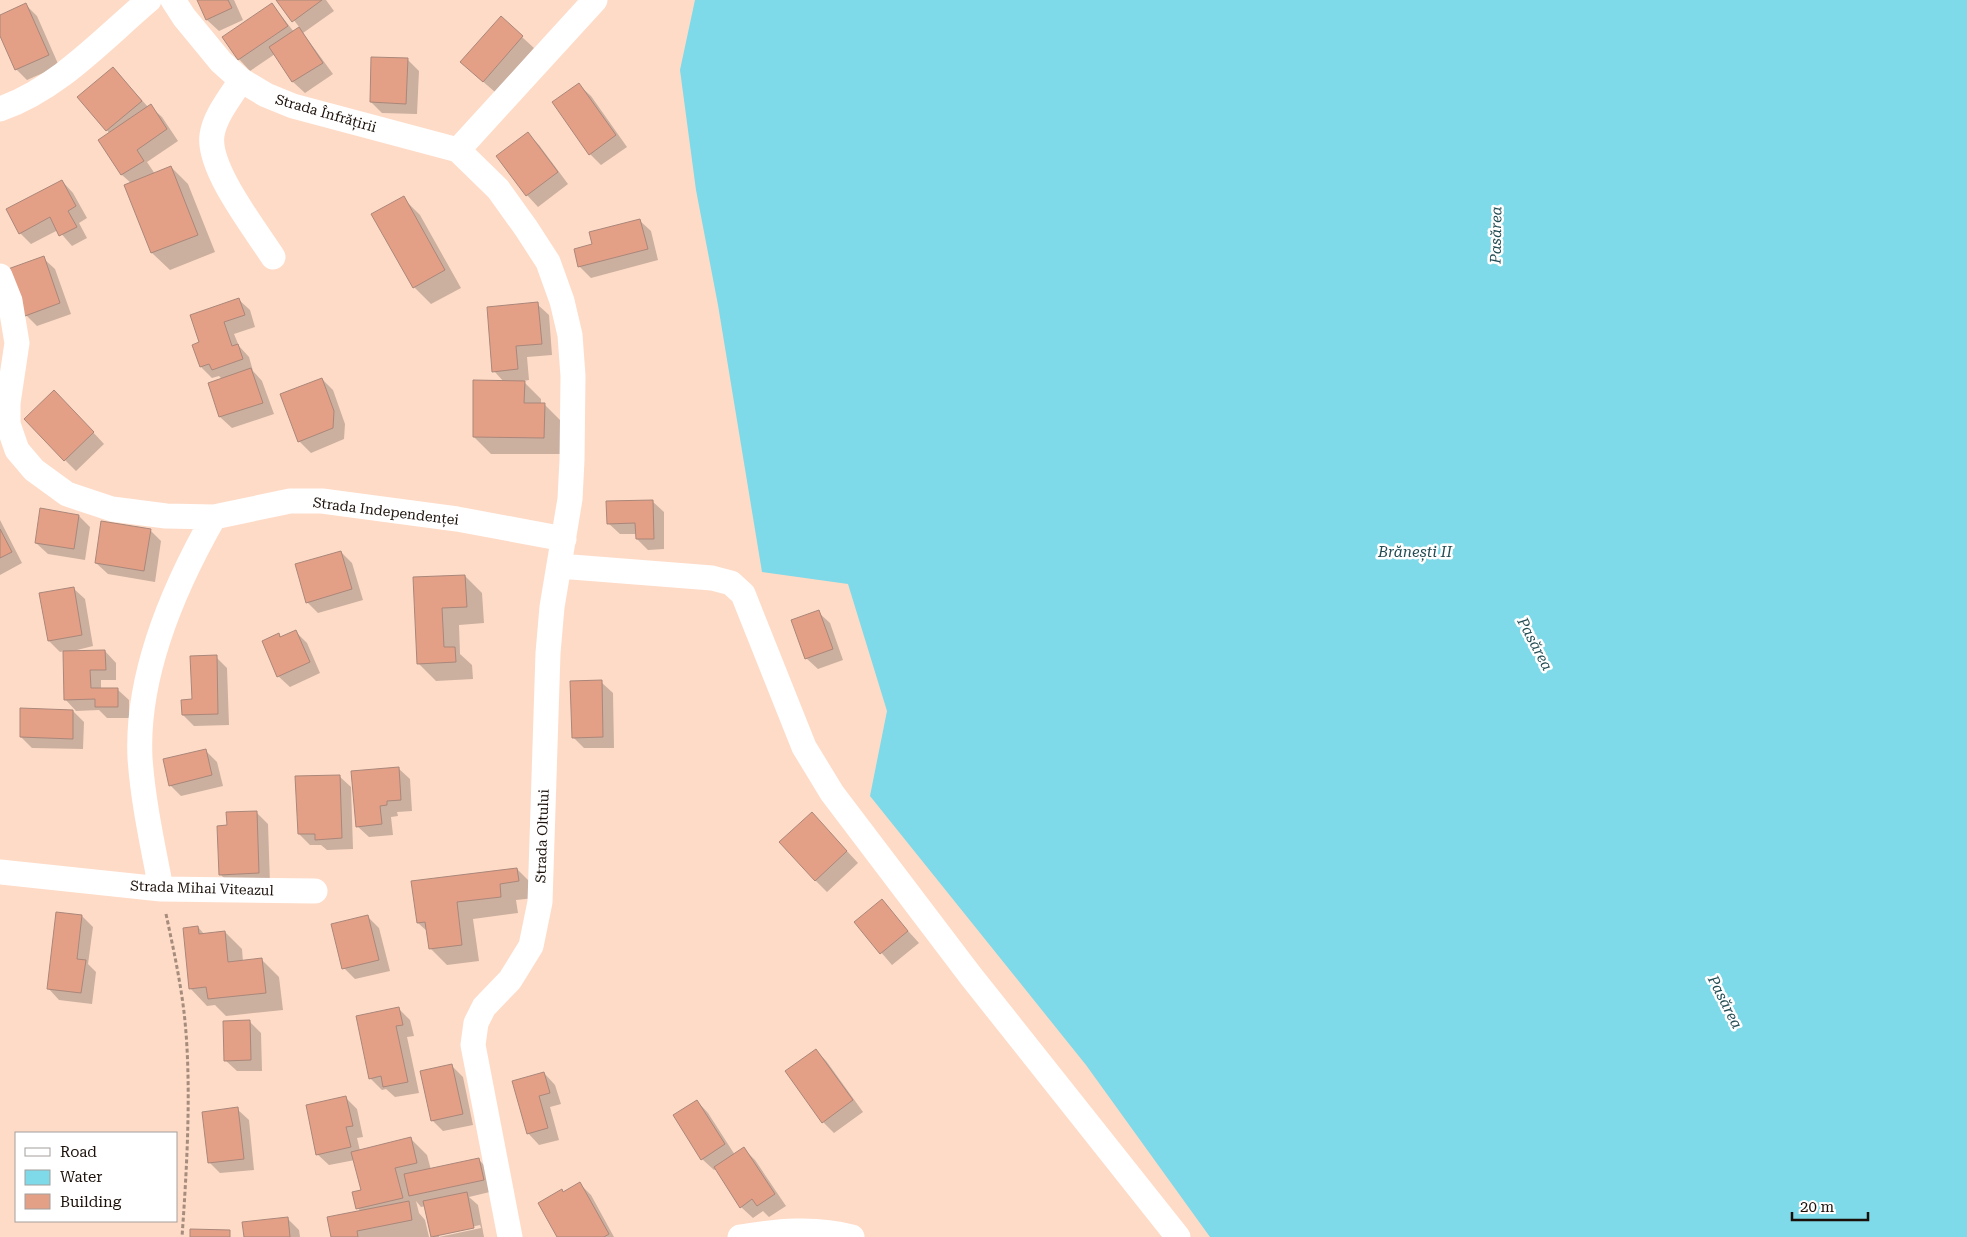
<svg xmlns="http://www.w3.org/2000/svg" width="1967" height="1237" font-family="'Roboto Serif',serif">
  <style>
    .water { fill: #7ed9e8 }
    .shadow { fill: #0003; fill-rule: evenodd }
    .building { fill: #e4a087; stroke: #aa877a }
    .lines { fill: none; stroke-linecap: round; stroke-linejoin: round }
    .path { stroke: #a68c7d; stroke-width: 3; stroke-dasharray: 4 2.5; stroke-linecap: butt }
    .minor { stroke: #fff; stroke-width: 25 }
    .labels { text-anchor: middle; stroke-width: 5; stroke-linejoin: round; paint-order: stroke }
    .street-label { font-size: 14px; fill: #1b1009; stroke: #fff }
    .water-label { font-size: 15px; font-style: italic; fill: #234c53; stroke: #fff }
  </style>
  <rect width="100%" height="100%" fill="#fedbc7"/>
  <path class="water" d="M695,0H1967V1237H1210L1086,1065L870,796L887,711L848,584L762,572L718,305L696,190L680,70Z"/>
  <path class="shadow" d="M198,0H234L243,20L219,31L207,20Z
    M278,0H326L334,11L303,33L333,74L305,93L293,82L275,54L250,71L239,59L272,4L294,32L300,28Z
    M26,5L37,16L59,66L27,80L16,69L0,33V16Z
    M501,18L534,48L495,92L473,73Z
    M407,59L419,71L417,114L382,113L371,102Z
    M113,68L148,107L150,106L162,117L178,141L147,162L155,174L171,167L188,184L215,252L170,270L152,253L125,185L131,183L122,175L99,140L109,133L107,130Z
    M579,85L591,96L627,147L601,165L590,154Z
    M528,134L539,145L568,184L538,207L527,195Z
    M62,181L73,193L87,218L79,223L87,238L72,246L58,230L31,244L20,233Z
    M403,198L420,215L461,288L431,304L414,287Z
    M639,220L651,231L658,260L591,278L579,266L594,245Z
    M43,258L55,269L71,314L37,326L26,315Z
    M238,299L250,310L255,327L234,334L239,346L249,357L253,371L262,381L274,414L232,428L220,417L209,384L222,379L219,376L212,378L201,367L200,343Z
    M537,304L549,315L552,355L527,357L529,380L523,381L541,399V404H544L561,421V454H491L474,437L504,382L494,371Z
    M322,379L333,390L345,424L344,439L311,453L299,441Z
    M66,403L104,444L76,471L65,460Z
    M652,501L664,512V549L648,550L637,539V534H620L608,523Z
    M79,516L90,527L85,560L48,554L36,543Z
    M0,520L22,563L0,575Z
    M150,530L161,541L155,582L108,574L96,563Z
    M341,552L352,563L363,600L318,613L307,602Z
    M465,576L482,593L484,623L459,625L460,654L472,665L473,679L436,681L419,664L414,579Z
    M73,588L85,599L93,646L69,652L105,651L116,663V680H101V689H117L129,700V718H107L99,710L76,711L65,699L64,651L60,652L49,641Z
    M818,612L830,623L843,660L818,669L806,658Z
    M296,632L307,643L320,673L290,687L278,676L279,635L282,638Z
    M216,657L227,668L229,725L194,726L183,715Z
    M601,682L613,693L614,748H584L573,737Z
    M73,711L84,722L83,749L32,748L21,737Z
    M205,750L217,762L223,786L181,796L170,785Z
    M398,768L410,779L412,811L397,812L398,816L391,817L393,835L369,837L357,826Z
    M339,776L351,787L353,849L327,850L321,845H310L299,834Z
    M256,812L268,824L270,884L232,886L220,874L228,827Z
    M823,825L858,863L827,892L815,880Z
    M517,869L534,886L535,898L516,900L518,913L473,919L479,961L447,965L430,948L428,932L418,923Z
    M881,901L919,943L892,965L855,922Z
    M82,916L93,927L88,964L96,972L92,1004L59,1000L48,988Z
    M368,917L379,928L390,971L355,979L344,968Z
    M198,927L204,934L225,932L242,949L243,962L262,960L279,977L283,1010L226,1016L215,1005L207,1006L190,988Z
    M399,1009L410,1020L414,1036L407,1037L419,1093L395,1097L386,1089L382,1090L370,1078Z
    M250,1022L261,1033L262,1071H237L225,1060Z
    M816,1050L827,1062L863,1112L834,1133L823,1122Z
    M451,1065L463,1077L473,1125L443,1131L432,1120Z
    M544,1073L555,1085L561,1104L550,1107L559,1140L539,1145L528,1133Z
    M346,1098L357,1109L363,1137L357,1138L360,1151L410,1138L427,1155L431,1170L479,1160L490,1171L494,1191L469,1197L478,1205L484,1237H433L426,1206L421,1207L416,1201L419,1213L425,1220L429,1237H332L361,1212L358,1208L362,1191L355,1160L329,1165L317,1154ZM480,1225L481,1228L439,1237V1234Z
    M697,1101L708,1113L735,1155L744,1149L755,1160L786,1206L769,1217L763,1211L753,1218L741,1207L716,1169L714,1170L702,1159Z
    M237,1109L249,1120L254,1170L220,1173L209,1162Z
    M580,1184L591,1195L614,1237H559L562,1191L564,1193Z
    M288,1219L299,1230L300,1237H245Z"/>
  <path class="building" d="M197,0H228L232,8L206,20Z
    M276,0H322L292,22Z
    M26,3L49,55L15,70L0,36V15Z
    M272,3L288,26L238,60L222,37Z
    M501,16L523,36L483,82L460,62Z
    M299,27L323,63L292,82L269,47Z
    M371,57L408,58L406,104L370,102Z
    M113,67L142,101L106,131L77,97Z
    M579,83L616,135L589,155L552,102Z
    M151,104L167,129L137,150L144,161L121,175L98,140Z
    M528,132L558,172L526,196L496,156Z
    M171,166L198,235L151,253L124,185Z
    M62,180L76,206L68,211L77,227L59,236L50,217L19,234L6,209Z
    M404,196L445,270L413,288L371,214Z
    M640,219L648,249L578,267L574,249L592,244L589,232Z
    M44,256L60,303L25,316L8,269Z
    M239,298L245,315L224,322L232,346L238,344L243,359L212,370L209,364L200,367L192,345L199,342L190,315Z
    M538,302L542,344L516,346L518,369L492,372L487,307Z
    M251,368L263,403L219,417L208,383Z
    M322,378L334,411L333,428L298,442L280,394Z
    M473,380L525,381L524,403H545L544,438L473,437Z
    M54,390L94,432L64,461L24,419Z
    M653,500L654,539H636L635,523L607,524L606,501Z
    M40,508L79,515L74,549L35,543Z
    M101,521L151,529L144,571L95,563Z
    M0,529L12,552L0,558Z
    M341,551L352,589L306,603L295,564Z
    M465,575L467,607L442,608L444,647H455L456,662L417,664L413,577Z
    M74,587L82,635L48,641L39,593Z
    M819,610L833,649L805,659L791,620Z
    M296,630L310,662L277,677L262,641L279,633L280,637Z
    M105,650L106,670H90L91,688H118V707H95V699L64,700L63,651Z
    M217,655L218,714L182,715L181,700L192,699L190,656Z
    M602,680L603,737L572,738L570,681Z
    M20,708L73,710V739L20,737Z
    M206,749L212,775L169,786L163,759Z
    M399,767L401,800L387,801V805L380,806L382,824L356,827L351,771Z
    M340,775L342,838L315,840V834H298L295,776Z
    M257,811L259,873L219,875L217,826L227,825L226,812Z
    M812,812L847,851L815,881L779,842Z
    M517,868L519,881L500,884L501,897L457,902L462,945L429,949L425,922L417,923L411,881Z
    M882,899L908,931L880,954L854,922Z
    M56,912L82,915L77,959L86,960L81,993L47,989Z
    M368,915L379,960L342,969L331,924Z
    M198,926L199,934L225,931L228,962L262,958L266,993L208,999L206,987L189,989L183,928Z
    M399,1007L403,1025L396,1026L408,1082L383,1087L381,1076L369,1079L356,1016Z
    M250,1020L251,1060L224,1061L223,1021Z
    M816,1049L853,1100L822,1123L785,1071Z
    M452,1064L463,1114L431,1121L420,1071Z
    M544,1072L550,1093L539,1096L548,1128L527,1134L512,1081Z
    M346,1096L353,1126L346,1127L351,1147L316,1155L306,1105Z
    M697,1100L725,1144L701,1160L673,1115Z
    M238,1107L244,1159L208,1163L202,1112Z
    M411,1137L417,1163L395,1168L403,1198L356,1209L352,1192L361,1190L351,1152Z
    M744,1147L775,1194L757,1206L752,1199L740,1208L714,1167Z
    M479,1158L484,1180L409,1196L404,1174Z
    M580,1182L609,1234L604,1237H557L538,1203L562,1189L563,1192Z
    M467,1192L474,1228L431,1237L423,1201Z
    M409,1201L412,1220L357,1231L358,1237H331L327,1217Z
    M288,1217L290,1237H244L242,1222Z
    M190,1229L230,1230V1237H190Z"/>
  <g class="lines">
    <path class="path" d="M166,914C173,947 180,979 184,1012C192,1081 187,1167 182,1237"/>
    <path class="minor" d="M173,0L184,17L221,62L241,80L266,95L293,106L458,150L498,189L526,228L548,262L562,301L570,335L573,376L572,460L570,499L552,607L548,653L540,902L531,946L510,980L484,1007L476,1023L473,1045L510,1237
      M241,80C231,97 215,115 212,135C207,168 255,229 273,257
      M0,109C58,89 103,39 149,0
      M458,150L595,0
      M0,276L10,301L17,343L8,403V424L17,450L34,470L67,494L112,509L166,516L214,517L290,501H322L457,519L564,539
      M559,566L712,578L731,583L743,594L804,747L832,793L970,975L1178,1237
      M0,872L161,889L315,891
      M161,889C153,846 143,802 140,758C136,675 174,587 214,517
      M740,1237C777,1231 815,1227 852,1237"/>
  </g>
  <g class="labels">
    <g class="street-label">
      <text transform="translate(326 113) rotate(16)" y="5">Strada Înfrățirii</text>
      <text transform="translate(386 511) rotate(7)" y="5">Strada Independenței</text>
      <text transform="translate(542 836) rotate(-88)" y="5">Strada Oltului</text>
      <text transform="translate(202 888) rotate(2)" y="5">Strada Mihai Viteazul</text>
    </g>
    <g class="water-label">
      <text transform="translate(1496 235) rotate(-89)" y="5">Pasărea</text>
      <text x="1415" y="557">Brănești II</text>
      <text transform="translate(1535 644) rotate(62)" y="5">Pasărea</text>
      <text transform="translate(1725 1002) rotate(63)" y="5">Pasărea</text>
    </g>
  </g>
  <rect x="15" y="1132" width="162" height="90" fill="#ffffff" stroke="#a49f9d"/>
  <rect x="25" y="1148" width="25" height="8" fill="#ffffff" stroke="#a49f9d"/>
  <text x="60" y="1157" font-size="15" fill="#1b1009">Road</text>
  <rect x="25" y="1170" width="25" height="15" fill="#7ed9e8" stroke="#a49f9d"/>
  <text x="60" y="1182" font-size="15" fill="#1b1009">Water</text>
  <rect x="25" y="1194" width="25" height="15" fill="#e4a087" stroke="#a49f9d"/>
  <text x="60" y="1207" font-size="15" fill="#1b1009">Building</text>
  <path d="M1792 1212v8h76v-8" fill="none" stroke="#1b1009" stroke-width="2.5"/>
  <text x="1800" y="1212" font-size="15" fill="#1b1009" stroke="#ffffff" stroke-width="4" paint-order="stroke">20 m</text>
</svg>
